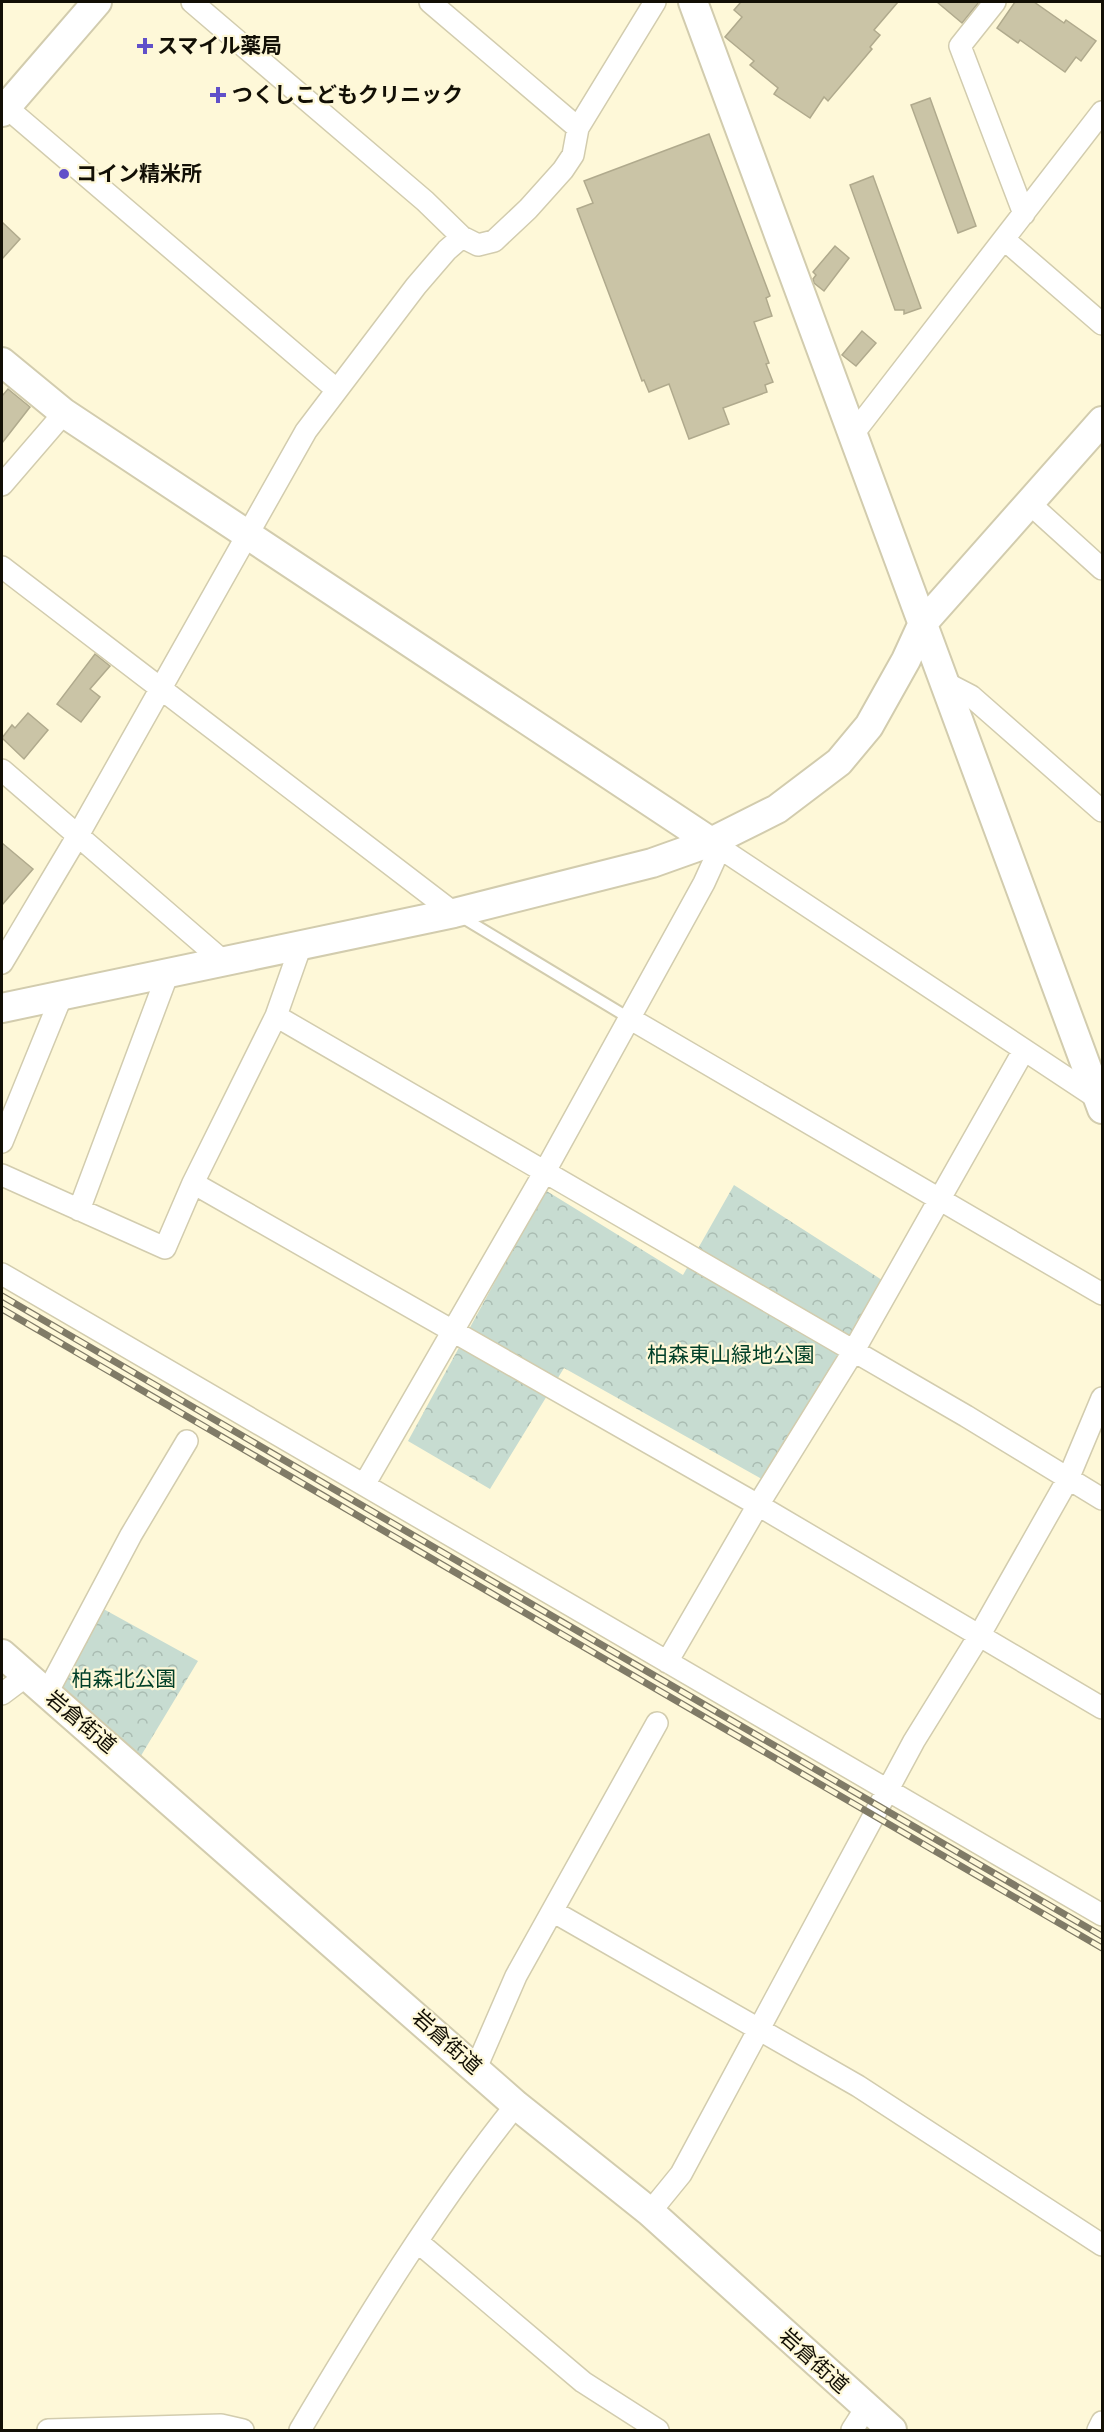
<svg xmlns="http://www.w3.org/2000/svg" width="1104" height="2432" font-family="'Titillium Web','Noto Sans JP',sans-serif">
  <style>
    .park { fill: url(#park-crowns) }
    .building { fill: #cac4a6; stroke: #b0aa8d; stroke-width: 1.5 }
    .lines { fill: none; stroke-linecap: round; stroke-linejoin: round }
    .lane-casing { stroke: #d2ccae; stroke-width: 14 }
    .street-casing { stroke: #d2ccae; stroke-width: 24 }
    .secondary-casing { stroke: #d2ccae; stroke-width: 32 }
    .lane { stroke: #fff; stroke-width: 10 }
    .street { stroke: #fff; stroke-width: 21 }
    .secondary { stroke: #fff; stroke-width: 28 }
    .rail-casing { stroke: #807b67; stroke-width: 7 }
    .rail { stroke: #fef8d8; stroke-width: 4.5; stroke-dasharray: 14; stroke-linecap: butt }
    .poi-dot { fill: #6150c9; stroke: #fef8d8; stroke-width: 2 }
    .labels { text-anchor: middle; stroke-width: 4.5; stroke-linejoin: round; paint-order: stroke }
    .poi-label { font-size: 21px; font-weight: bold; fill: #120f05; stroke: #fef8d8; text-anchor: start }
    .park-label { font-size: 21px; fill: #003f28; stroke: #fef8d8 }
    .street-label { font-size: 21px; fill: #120f05; stroke: #fef8d8 }
  </style>
  <defs>
    <pattern id="park-crowns" width="20" height="18" patternUnits="userSpaceOnUse" patternTransform="scale(1.5)"><rect width="20" height="18" fill="#c7dcd1"/><path d="M2 6a3 3 0 1 1 6 0M12 15a3 3 0 1 1 6 0" fill="none" stroke="#aabcb2"/></pattern>
  </defs>
  <rect width="100%" height="100%" fill="#fef8d8"/>
  <path class="park" d="M734,1185L882,1280L767,1482L564,1368L490,1489L408,1441L545,1190L683,1275Z
    M98,1606L198,1661L139,1759L57,1689Z"/>
  <path class="building" d="M741,2H898L874,30L880,35L870,47L872,49L828,101L824,97L810,118L774,94L778,88L750,65L754,61L725,37L742,17L734,10Z
    M937,2H979L962,23Z
    M1015,2H1034L1064,23L1066,20L1096,41L1081,61L1076,57L1065,72L1020,40L1018,43L997,28Z
    M930,98L976,226L958,233L911,105Z
    M709,134L770,296L766,298L772,316L754,322L769,363L766,364L773,382L765,385L767,392L723,408L729,424L689,439L669,384L649,392L644,380L642,381L577,209L593,203L584,181Z
    M873,176L921,308L904,314V310H895L850,185Z
    M2,222L20,239L2,259Z
    M835,246L849,258L824,291L814,283L813,279L816,275L813,272Z
    M862,331L876,343L856,366L842,355Z
    M8,389L30,407L2,443V396Z
    M95,654L110,666L90,689L100,697L81,722L57,704Z
    M28,713L48,730L24,759L2,738L12,725L15,728Z
    M2,843L33,869L2,905Z"/>
  <g class="lines">
    <g class="lane-casing">
      <path id="lane" d="M460,916L629,1018"/>
    </g>
    <g class="street-casing">
      <path id="street" d="M192,2L425,201L462,237L478,245L494,241L528,209L563,170L573,155L578,128L655,2
        M430,2L578,128
        M995,2L960,46L1024,214
        M6,107L337,390
        M1005,240L1102,324
        M853,434L1102,112
        M2,485L64,413
        M1029,503L1102,569
        M2,567L454,913
        M944,682L971,696L1102,811
        M2,770L223,961
        M711,842L1100,1100
        M301,945L276,1016L193,1183L758,1505L1102,1708
        M2,963L77,837L306,431L416,286L447,250L462,237
        M276,1016L966,1416L1102,1499
        M629,1018L1102,1294
        M2,1142L62,995
        M2,1175L165,1248L193,1183
        M79,1210L168,973
        M2,1274L1102,1915
        M364,1485L544,1173L704,883L714,861L711,842
        M667,1662L758,1505L853,1352L1024,1050
        M47,1693L131,1535L187,1441
        M2,1694L26,1676
        M554,1912L858,2086L1102,2245
        M476,2068L516,1976L657,1723
        M650,2212L681,2174L914,1741L979,1636L1068,1479L1102,1398
        M419,2243L583,2382L658,2430
        M48,2430L221,2425L243,2430
        M300,2430C366,2319 435,2206 516,2105
        M852,2430L866,2408
        M1098,2430L1102,2422"/>
    </g>
    <g class="secondary-casing">
      <path id="secondary" d="M693,2L1102,1109
        M2,112L97,2
        M2,362L64,413L711,842
        M2,1008L454,913L652,863L711,842L777,809L839,762L869,726L906,660L923,623L1102,421
        M2,1654L516,2105L650,2212L892,2430"/>
    </g>
    <use href="#lane" class="lane"/>
    <use href="#street" class="street"/>
    <use href="#secondary" class="secondary"/>
    <g class="rail-casing">
      <path id="rail" d="M2,1296L1102,1936
        M2,1309L1102,1948"/>
    </g>
    <use href="#rail" class="rail"/>
  </g>
  <g class="poi-dot">
    <path d="M142 37h6v6h6v6h-6v6h-6v-6h-6v-6h6z"/>
    <path d="M215 86h6v6h6v6h-6v6h-6v-6h-6v-6h6z"/>
    <circle cx="64" cy="174" r="6"/>
  </g>
  <g class="labels">
    <g class="poi-label">
      <text x="157" y="53">スマイル薬局</text>
      <text x="232" y="102">つくしこどもクリニック</text>
      <text x="76" y="181">コイン精米所</text>
    </g>
    <g class="park-label">
      <text x="731" y="1362">柏森東山緑地公園</text>
      <text x="124" y="1686">柏森北公園</text>
    </g>
    <g class="street-label">
      <text transform="translate(81 1722) rotate(40)" y="7">岩倉街道</text>
      <text transform="translate(447 2042) rotate(42)" y="7">岩倉街道</text>
      <text transform="translate(814 2361) rotate(42)" y="7">岩倉街道</text>
    </g>
  </g>
  <rect width="1104" height="2432" fill="none" stroke="#120f05" stroke-width="6"/>
</svg>
